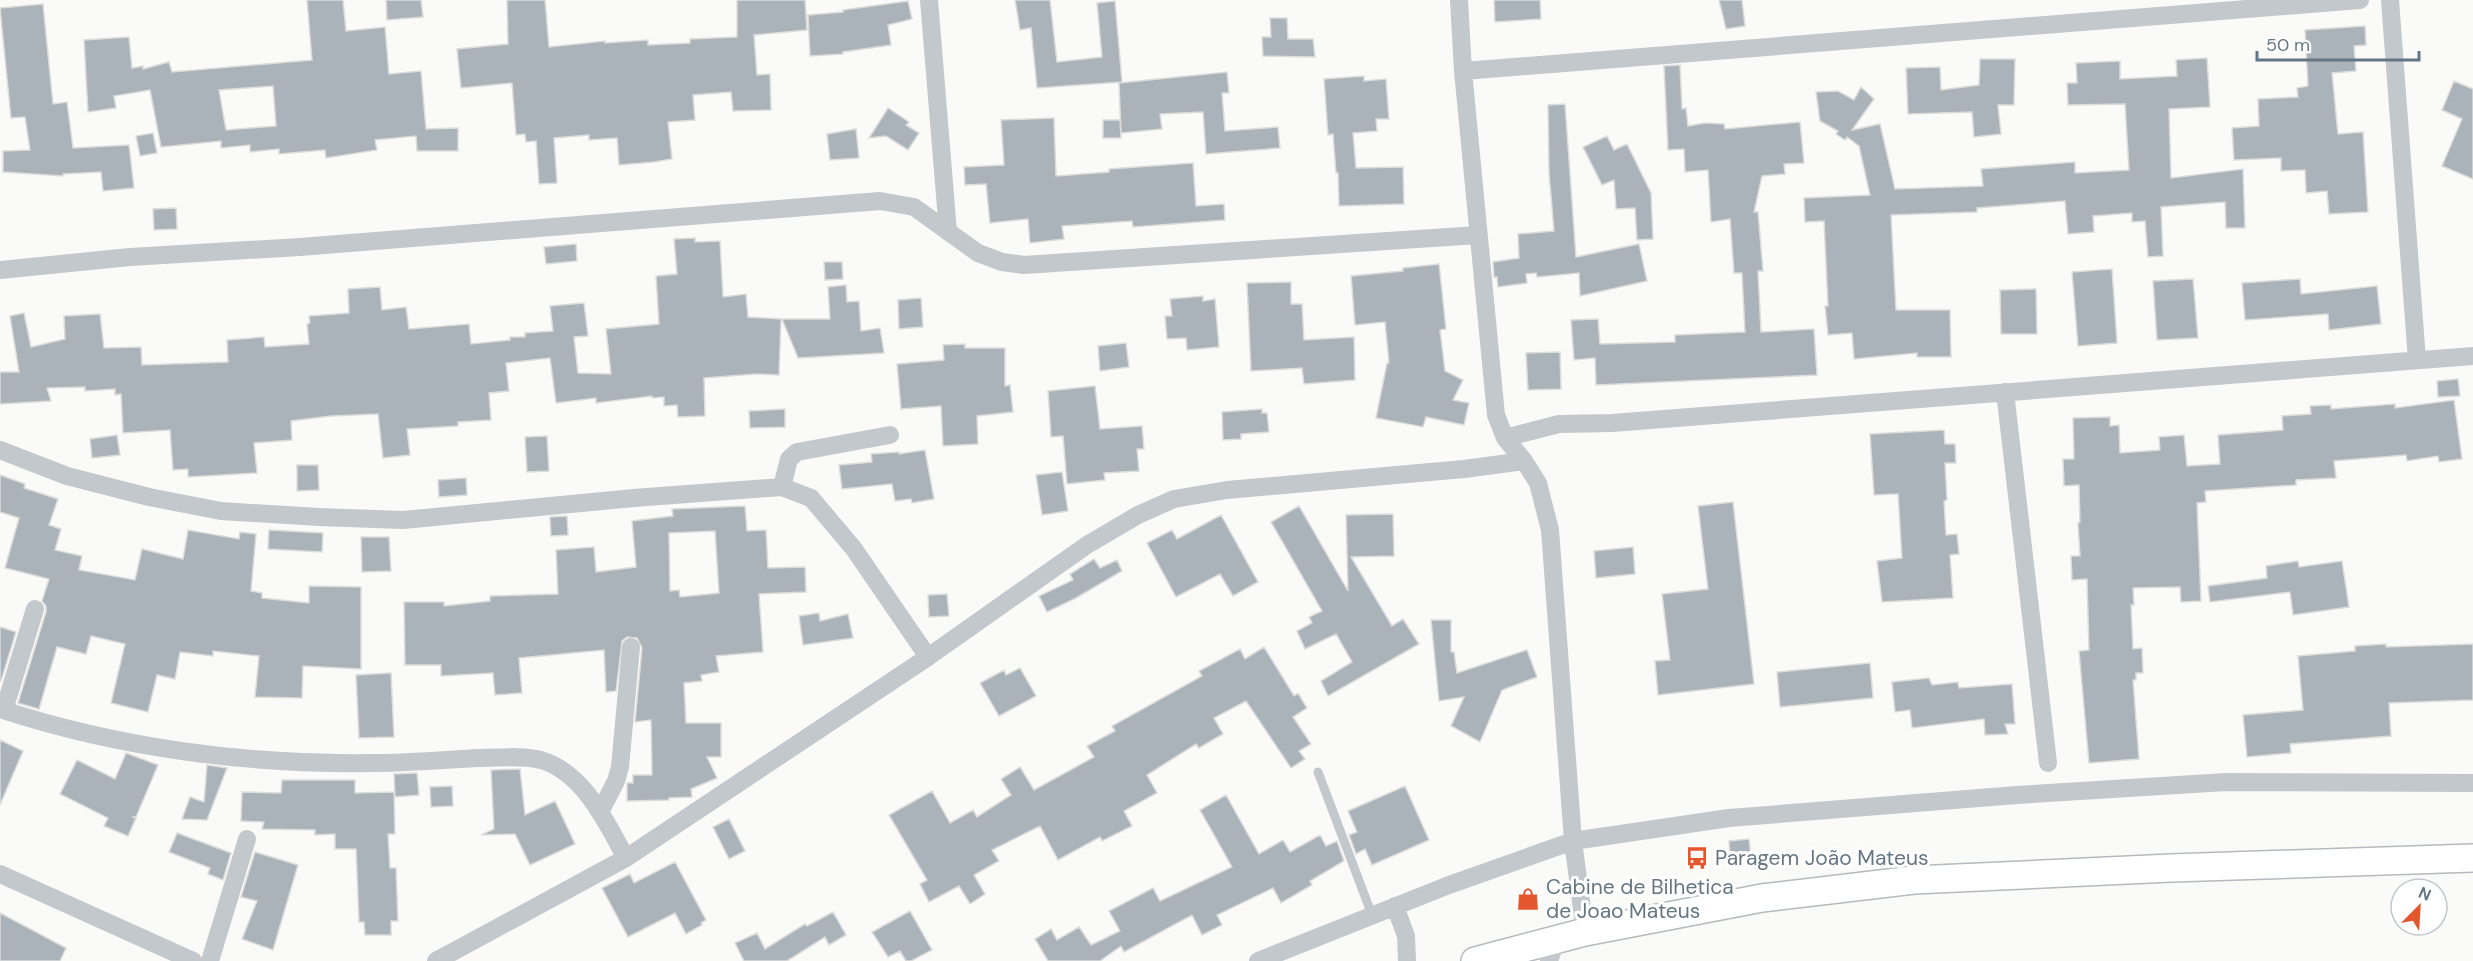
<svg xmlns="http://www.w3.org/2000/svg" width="2473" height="961" font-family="'DM Sans',sans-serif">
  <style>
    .building { fill: #aab3b9; stroke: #dcdcda; stroke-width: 1.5; fill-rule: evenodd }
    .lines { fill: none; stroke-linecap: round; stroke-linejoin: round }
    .primary-casing { stroke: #b5babe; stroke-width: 30 }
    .service { stroke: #c3c8cc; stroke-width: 9 }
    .minor { stroke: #c3c8cc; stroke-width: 18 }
    .primary { stroke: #fff; stroke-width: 27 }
    .labels { text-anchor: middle; stroke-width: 6; stroke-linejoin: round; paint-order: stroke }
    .poi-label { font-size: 21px; fill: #657683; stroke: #fff; text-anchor: start }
  </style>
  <rect width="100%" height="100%" fill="#fafaf8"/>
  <path class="building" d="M307,0H343L346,31L385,27L389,74L421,71L426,129L458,128V151H417L416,136L375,140L377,150L326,158L325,150L279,154V149L250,152V145L221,148V141L161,147L150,90L114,96L116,108L88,112L84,40L129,37L132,68L143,66V69L169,62L172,72L312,60ZM273,86L276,126L226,130L219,90Z
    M386,0H421L423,17L387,20Z
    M507,0H545L549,47L605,41V43L648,40V45L690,43V39L737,37V0H805L807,30L754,35L757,75L770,74L771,110L733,111L731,92L693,95L695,120L668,122L672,159L654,162L619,165L617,138L589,140V135L554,138L557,183L539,184L536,141L526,142L525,134L516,135L512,83L461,88L457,49L508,44Z
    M1015,0H1050L1057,62L1102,57L1097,3L1115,1L1122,82L1037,88L1031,28L1020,30Z
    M1494,0H1540L1541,19L1495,22Z
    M1719,0H1742L1745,26L1726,29Z
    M908,1L912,19L888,25L891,45L843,52V54L810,56L808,15L843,12V10Z
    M43,4L53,104L67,102L73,148L129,145L134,188L103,191L101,172L63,174V176L3,172V151L30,150L25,117L11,118L0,8Z
    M1270,18H1287L1288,39H1313L1315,57L1263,56L1262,37H1271Z
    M2365,26L2366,45L2354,46L2356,71L2332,73L2338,134L2363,132L2368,212L2329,214L2327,191L2306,193L2305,170L2281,171V158L2234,160L2232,128L2259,126L2258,99L2298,97L2297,88L2308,86L2305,30Z
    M2207,58L2210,107L2169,109L2171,178L2243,169L2245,228H2226L2225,202L2161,207L2163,256L2148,257L2145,221L2132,222V213L2093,216L2094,232L2068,234L2065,201L1977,208V212L1891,215L1896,310H1950L1951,357H1917V353L1854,359L1852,333L1828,335L1825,306H1828L1824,221L1805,222L1804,198L1870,195L1859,146L1847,137L1845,140L1836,134L1838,131L1820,121L1816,92L1838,91L1854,100L1861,87L1874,99L1852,130L1880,124L1895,189L1983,186L1981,169L2075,162V173L2129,170L2125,104L2068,105L2067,83H2077L2076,63L2120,61V79L2177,76L2176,60Z
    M1980,59H2015L2014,105H1998L2001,134L1974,137L1972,112L1908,114L1906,68L1940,67L1941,90L1979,85Z
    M1680,65L1682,109L1686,108L1688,126L1705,123L1724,124L1725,129L1800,122L1804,163L1784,164L1785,174L1762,176L1754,212H1758L1763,271H1758L1761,332L1814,329L1817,375L1596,385L1595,358L1574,360L1571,320L1598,319L1600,344L1675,342V335L1745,332L1742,273H1734L1730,219L1711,222L1708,170L1685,172L1684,149L1668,150L1664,66Z
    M1227,72L1229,93H1222L1225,131L1278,127L1280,148L1206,154L1203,112L1160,114L1162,129L1121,133L1119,83Z
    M1364,76V81L1386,79L1389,119H1376L1377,131L1353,133L1356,168L1403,167L1404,204L1339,206L1338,173H1336L1333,134L1328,135L1324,79Z
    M2454,81L2473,89V179L2442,166L2462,119L2442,110Z
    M1565,104L1576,257L1639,244L1647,281L1580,296L1579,273L1537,277L1536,273L1526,274L1527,283L1498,287L1497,277H1494L1493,262L1519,258L1518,234L1554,231L1549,173L1548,105Z
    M888,108L909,122L906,125L919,133L908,150L886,136L869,138Z
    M1054,118L1056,176L1109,172V169L1193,163L1196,206L1224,204L1225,220L1133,227L1132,221L1062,226L1064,239L1030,243L1028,219L990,223L986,184L965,185L964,167L1004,165L1001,120Z
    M1103,120H1120L1121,138H1103Z
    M856,129L859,158L830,160L827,134Z
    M153,133L157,153L140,156L136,136Z
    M1607,136L1614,150L1627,144L1651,193L1653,239L1637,240L1635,208L1616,209L1614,180L1602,185L1583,147Z
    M176,208L177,229L154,230L153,209Z
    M695,238V242L720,241L723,297L746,294L748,317L781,319L779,375L757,374L704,378L705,416L678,417L677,405L664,406V397L652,398V396L596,403V398L556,403L550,358L506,363L509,391L489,393L491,420L458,422V426L407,429L410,455L383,458L378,414L331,416L291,421L292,440L254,443L257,473L188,477V469L173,470L170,430L123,433L121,394L115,395V389L85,391V387L47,388L51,401L0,404V372H19L10,316L24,313L31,347L65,339L64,316L100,314L104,348L141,347L142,365L228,362L227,340L264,337L265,347L309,344L307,324L310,323L309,316L349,313L348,289L380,287L382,310L406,307L409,329L469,324L471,344L510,340V337H525V333L553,331L550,306L584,303L588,336L574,337L578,373L611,374L606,329L659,324L656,276L677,274L674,239Z
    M576,244L577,261L546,264L544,247Z
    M824,262H842L843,279L825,280Z
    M1439,264L1446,329L1440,330L1445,371L1463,380L1453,400L1469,403L1464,425L1426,417L1423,427L1376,418L1387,363H1389L1385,322L1355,325L1351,276L1403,271V268Z
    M2112,269L2117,343L2078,346L2072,272Z
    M2193,279L2198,338L2157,340L2153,281Z
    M2300,279L2301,294L2377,286L2381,324L2329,330L2328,314L2245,320L2242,283Z
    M1291,282V304H1302L1304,340L1354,337L1355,380L1304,384L1302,368L1251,371L1247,283Z
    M846,285L847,302L859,301L861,331L880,328L884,353L798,358L782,319H830L828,287Z
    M2036,289L2037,334H2001L2000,290Z
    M1203,296V301L1215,299L1219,347L1187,350L1186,338L1167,339L1165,316H1172L1170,299Z
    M921,298L923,327L899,329L898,300Z
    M1126,343L1129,367L1100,371L1098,346Z
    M965,344V348H1005V386L1010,385L1013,412L977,416L978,444L943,446L941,406L901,409L897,364L944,360L943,345Z
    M1560,352L1561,389L1528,390L1526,353Z
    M2458,379L2460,396L2438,397L2437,381Z
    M1095,386L1100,429L1142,426L1144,449H1137L1139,471L1104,473L1105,480L1067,484L1063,436L1051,437L1048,391Z
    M2454,400L2462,459L2439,462L2438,456L2407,461L2406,455L2334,461L2336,478L2296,480V485L2205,491L2206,502L2197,503L2201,601L2181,602L2180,587L2133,588L2134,605H2131L2133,649L2142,648L2143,673H2136V680H2133L2139,759L2089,763L2079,651L2089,650L2087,579L2072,580L2071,556H2080L2078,523L2080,522L2079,485L2064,486L2063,459H2074L2073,418L2110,417V426L2119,425L2120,453L2160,450L2159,437L2184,435L2187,466L2220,464L2218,435L2283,430L2282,416L2311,414L2310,406L2331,405V409L2395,404V408Z
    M785,409V427L750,428L749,411Z
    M1262,409V413H1267L1269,432L1241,434V439L1223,440L1222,412Z
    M1944,430L1945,444H1955L1956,463H1945L1947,500L1944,501L1946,535L1957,534L1959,554L1950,555L1953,598L1882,602L1877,561L1902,558L1898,494L1874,495L1870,434Z
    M117,435L120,455L92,458L90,439Z
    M547,436L549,471L527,472L525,437Z
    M925,450L934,499L912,503L911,499L895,501L892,484L842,489L839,465L872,462L871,454L899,452V454Z
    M297,465H318L319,490L297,491Z
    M1062,472L1068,511L1042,515L1036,475Z
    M0,475L25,484L24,488L58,499L49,525L61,529L55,550L82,556L79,570L135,580L142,549L183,559L188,530L239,539L240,532L256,534L251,591L262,593V598L309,603V586L361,587V669L303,666L302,698L255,697L259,656L213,651V656L180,652L175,679L157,675L148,712L111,703L125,644L91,636L86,654L57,647L39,709L18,703L46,612V606L42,601L49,579L5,568L19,518L0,512Z
    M466,478L467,495L439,497L438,480Z
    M1733,502L1754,684L1658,695L1655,661L1670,660L1662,594L1708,589L1698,506Z
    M745,506L747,531L766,530L768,568L805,567L806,592L759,594L763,652L716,656L719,672L701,675L702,681L684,683L686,723H721V757H707L717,778L691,789L692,797L669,798V800L627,801V783H633V775H652L651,720L635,722L642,648L637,638L627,637L622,641L616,691L606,692L604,650L519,658L522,693L495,695L493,673L441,676V665H405L404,602H444V606L490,601V596L558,594L556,550L594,547L596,572L636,567L632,521L673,516L672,509ZM715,531L719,593L680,597L679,590L670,591L669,533Z
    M1299,506L1348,591L1346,515L1393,514L1394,556L1351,557L1392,626L1403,619L1419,644L1328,696L1321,681L1352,662L1336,634L1305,649L1297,631L1312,623L1309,617L1322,611L1271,522Z
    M1221,515L1258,582L1233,596L1220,574L1176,597L1147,543L1172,530L1177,539Z
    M567,516L568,535L551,536L550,517Z
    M269,530L323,533L322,552L268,549Z
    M361,537H389L391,571L362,572Z
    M1633,547L1635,574L1596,578L1594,551Z
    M1094,559L1100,568L1117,560L1122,571L1076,598L1047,612L1039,596L1073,580L1070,574Z
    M2298,561L2299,567L2342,561L2349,607L2293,615L2290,592L2210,602L2208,586L2267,578L2266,566Z
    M947,594L949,616L929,617L928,595Z
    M819,613L820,621L848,614L853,638L803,645L799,616Z
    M1431,620H1451V652H1454L1457,673L1527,650L1537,677L1502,690L1480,742L1451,726L1464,697L1439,701Z
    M0,627L16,632L1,681H0Z
    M2386,644V647L2473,644V700L2389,703L2391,736L2290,744L2291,753L2247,757L2243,715L2303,710L2298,656L2355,651V646Z
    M1264,647L1294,696L1298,693L1307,708L1293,717L1311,744L1299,751L1305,759L1291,768L1246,701L1214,718L1223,734L1199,748L1196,744L1147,775L1157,793L1124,811L1132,826L1102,841L1100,837L1058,860L1040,826L992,850L999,861L974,875L985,894L970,904L959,886L929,902L920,884L927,880L889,815L932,791L950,823L973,810L977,817L1011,795L1001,779L1020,767L1034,790L1094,757L1087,746L1115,731L1112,726L1202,676L1199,671L1240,649L1245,659Z
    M1870,663L1873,698L1780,707L1777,672Z
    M1020,668L1036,696L999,716L980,683L1004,670L1006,675Z
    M391,673L394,737L359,738L356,675Z
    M1929,678L1932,685L1958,682L1959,688L2012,684L2015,724H2005L2008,734L1985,735L1984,719L1912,728L1910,710L1895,712L1892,682Z
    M0,740L23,751L0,805Z
    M126,753L158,765L136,817H132L136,818L128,836L104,826L108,818L60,794L77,760L115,779Z
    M207,765L227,768L207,820L182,819L190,797L204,802Z
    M520,769L525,815L555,801L575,844L530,865L515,834L481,835L494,829L491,770Z
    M417,773L419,795L395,797L394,774Z
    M282,780H355V793L394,792L395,834H388L390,868H396L398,921H391V935H365L364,922H359L356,849H335V834L315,835V830L262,829L264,822L241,821L242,792L281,793Z
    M452,786L453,806L431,807L430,787Z
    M1405,786L1429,840L1372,865L1365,849L1356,854L1349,835L1357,832L1348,811Z
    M1226,795L1259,854L1283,840L1290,852L1320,835L1326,846L1337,841L1344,861L1310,881L1312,885L1281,903L1273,888L1217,915L1222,925L1202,935L1192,915L1124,952L1121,946L1100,961H1048L1035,939L1051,929L1057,940L1079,927L1091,945L1120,931L1109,911L1153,888L1160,901L1232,867L1200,810Z
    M729,819L745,851L729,859L713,827Z
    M177,833L231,853L223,880L208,874L210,868L169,852Z
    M1749,839L1751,857L1730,858L1729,841Z
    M255,852L298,865L273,950L242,939L257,901L241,897Z
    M675,862L706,920L701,923L702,925L686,934L675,913L628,937L602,888L630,874L634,883Z
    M910,911L932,950L911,961H906L900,951L888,957L872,932Z
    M833,912L846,935L829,945L825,937L787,961H744L735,943L757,933L765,949L805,924L807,926Z
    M0,913L66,948L60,961H0Z"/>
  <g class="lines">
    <g class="primary-casing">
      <path id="primary" d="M1475,961L1585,932L1762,898L1914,880L2171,868L2473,858"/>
    </g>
    <path class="service" d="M1318,772L1372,915"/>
    <path class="minor" d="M929,0L948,232
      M1459,0L1463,71L1496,415L1505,438L1524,461L1538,483L1550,530L1573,841L1585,932
      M2390,0L2417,360
      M1463,71L2360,0
      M0,270L130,257L300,247L880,201L914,207L978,253L1002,262L1024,265L1478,235
      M2005,392L2048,763
      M1505,438L1559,424L1612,423L2473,356
      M0,450L67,476L149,497L221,511L319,517L403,520L634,498L782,487L811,498L854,549L928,657
      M782,487L789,459L797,452L890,435
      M0,709C119,748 248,765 373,763C408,763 443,760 478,758C497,758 522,755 541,760C584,773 606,822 626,858
      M4,710L35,609
      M600,812L616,781L620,767L631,647
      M0,874L193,961
      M1395,906L1406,936L1407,961
      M210,961L247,839
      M436,961L626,858L928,657L1087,545L1138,515L1174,499L1227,490L1464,469L1524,461
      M1258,961L1449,885L1573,841L1729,818L2017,795L2226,782L2473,783
      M1549,961L1556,941"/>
    <use href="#primary" class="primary"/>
  </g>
  <defs>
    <g id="bus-bare" transform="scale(1.8)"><path d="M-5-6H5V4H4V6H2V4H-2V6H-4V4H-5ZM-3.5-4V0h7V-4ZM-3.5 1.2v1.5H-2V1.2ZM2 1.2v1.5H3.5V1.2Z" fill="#e4572e" stroke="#fff" stroke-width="2.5" paint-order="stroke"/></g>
    <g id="shop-bare" transform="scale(1.8)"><path d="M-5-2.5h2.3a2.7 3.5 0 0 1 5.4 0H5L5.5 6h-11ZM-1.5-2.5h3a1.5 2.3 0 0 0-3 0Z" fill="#e4572e" stroke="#fff" stroke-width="2.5" paint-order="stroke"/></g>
  </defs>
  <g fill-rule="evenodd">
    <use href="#bus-bare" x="1697" y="858"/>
    <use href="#shop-bare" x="1528" y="899"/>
  </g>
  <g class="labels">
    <g class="poi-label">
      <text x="1715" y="865">Paragem João Mateus</text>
      <text x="1546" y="894">Cabine de Bilhetica<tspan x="1546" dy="24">de Joao Mateus</tspan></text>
    </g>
  </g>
  <g transform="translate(2419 907) rotate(24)"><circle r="28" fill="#ffffff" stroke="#c1c8cd" stroke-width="1.5"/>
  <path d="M0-4.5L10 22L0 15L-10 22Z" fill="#e4572e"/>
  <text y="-9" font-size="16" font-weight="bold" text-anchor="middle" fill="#657683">N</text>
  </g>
  <path d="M2257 51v9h162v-9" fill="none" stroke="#657683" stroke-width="3"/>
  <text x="2266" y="51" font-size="18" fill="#657683" stroke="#ffffff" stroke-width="4.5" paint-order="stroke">50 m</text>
</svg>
